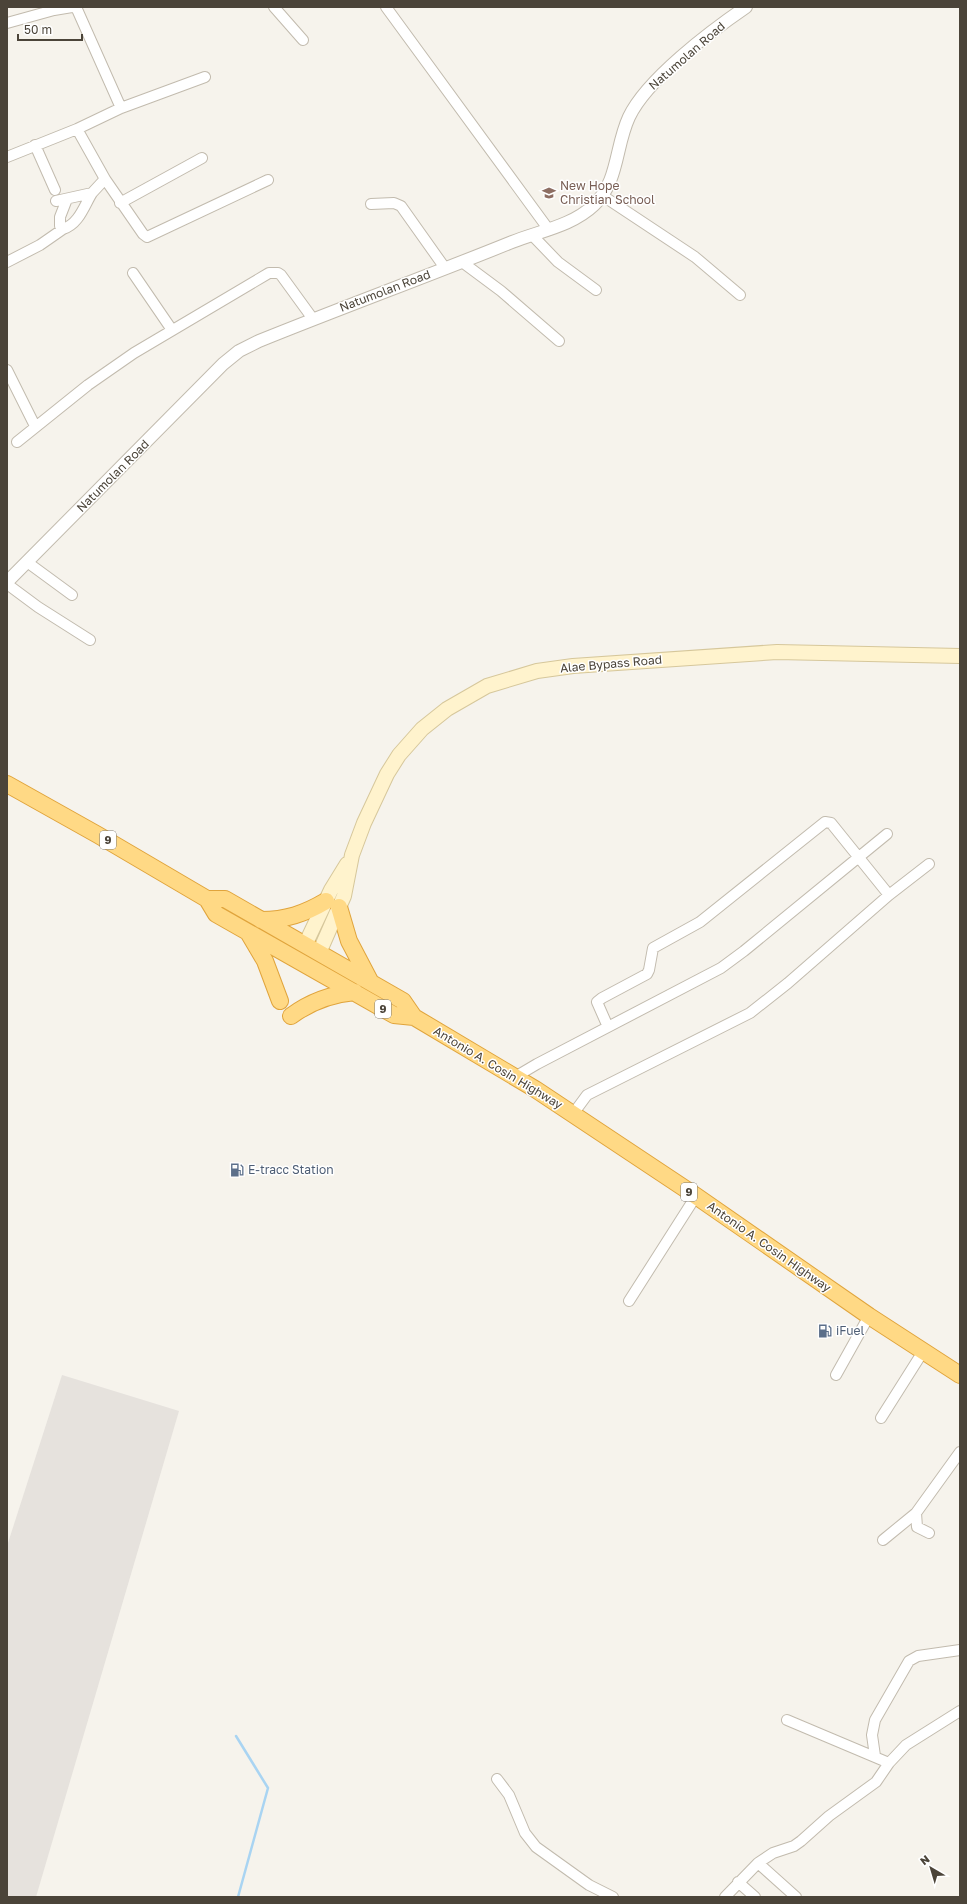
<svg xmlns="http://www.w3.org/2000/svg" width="967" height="1904" font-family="'Golos Text',sans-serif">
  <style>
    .industrial { fill: #e6e2dd }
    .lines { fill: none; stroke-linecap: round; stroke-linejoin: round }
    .stream { stroke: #a9d4f2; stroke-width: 2.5 }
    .minor-casing { stroke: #c2bbae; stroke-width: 12 }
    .tertiary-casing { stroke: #c2bbae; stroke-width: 14 }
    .secondary-casing { stroke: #d6c79b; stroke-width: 16 }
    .trunk-casing { stroke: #e0a43c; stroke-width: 18 }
    .minor { stroke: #fff; stroke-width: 10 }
    .tertiary { stroke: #fff; stroke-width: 12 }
    .secondary { stroke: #fff3cd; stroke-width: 14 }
    .trunk { stroke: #ffd985; stroke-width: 16 }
    .labels { text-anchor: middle; stroke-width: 3; stroke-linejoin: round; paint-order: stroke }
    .shield { fill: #fff; stroke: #817c74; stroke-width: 1 }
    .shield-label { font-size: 11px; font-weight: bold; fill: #4b4439 }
    .street-label { font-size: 12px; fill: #4b4439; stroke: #fff }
    .education-label { font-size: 12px; fill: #785e54; stroke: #fff; text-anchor: start }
    .service-label { font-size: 12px; fill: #4e5e75; stroke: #fff; text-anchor: start }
  </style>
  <rect width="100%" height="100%" fill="#f6f3ec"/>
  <path class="industrial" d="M62,1375L179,1411L36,1897H7V1546Z"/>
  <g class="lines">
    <path class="stream" d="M236,1736L268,1788L238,1897"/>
    <g class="minor-casing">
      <path id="minor" d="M274,7L303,40
        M386,7L549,230
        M7,23L54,10L72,7
        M121,108L205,77
        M77,129L105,179L143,234L147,237L268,180
        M35,145L55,190
        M7,157L77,129L121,108L76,7
        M603,196L695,257L740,295
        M67,199L60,217V226L63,229C79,224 84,206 92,193
        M56,201L92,193L105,179
        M120,203L202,158
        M371,204L394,203L401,206L445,268
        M532,235L558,262L596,290
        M7,262L40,245L63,229
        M462,262L501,291L559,341
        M133,273L172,330
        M7,370L35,426
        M17,442L88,385L134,353L269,273H278L281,275L313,319
        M27,562L72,595
        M7,584L38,607L90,640
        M608,1027L597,1002L602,998L647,974L649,970L653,948L700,922L825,822L831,823L889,895
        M515,1077L537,1064L721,968L744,951L887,834
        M573,1114L587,1095L750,1013L788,983L889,895L929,864
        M629,1301L696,1196
        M836,1375L869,1316
        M881,1418L924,1350
        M916,1513L917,1527L929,1533
        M883,1540L916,1513L960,1452
        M787,1720L889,1763
        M875,1756L872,1735L875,1720L909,1661L918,1656L960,1650
        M497,1779L509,1795L525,1833L536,1847L589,1885L613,1897
        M758,1863L796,1897
        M738,1882L755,1897
        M725,1897L758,1863L773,1853L794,1846L801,1841L829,1816L876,1782L889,1763L906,1745L960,1711"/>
    </g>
    <g class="tertiary-casing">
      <path id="tertiary" d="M7,582L223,364L239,351L259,341C343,307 428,276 512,242C540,231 572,226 594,205C619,181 615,147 629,117C647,79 711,31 746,7"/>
    </g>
    <g class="secondary-casing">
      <path id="secondary" d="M305,945L331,890L347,864
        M319,953L344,896L352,855L364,823L387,774L399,755L422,729L447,709L487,686L537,671L573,666L777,652L960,656"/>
    </g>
    <g class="trunk-casing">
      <path id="trunk" d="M7,784L98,835L207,899L216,914L394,1015L414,1017L535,1089L696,1196L869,1316L960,1375
        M207,899H225L403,1001L414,1017
        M339,907L349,941L370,981
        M261,920C286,920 304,914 326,901
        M249,934L265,961L280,1001
        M291,1016C310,1002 331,994 355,992"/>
    </g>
    <use href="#minor" class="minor"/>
    <use href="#tertiary" class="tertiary"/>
    <use href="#secondary" class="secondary"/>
    <use href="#trunk" class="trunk"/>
  </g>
  <defs>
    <g id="school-bare" transform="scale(1.08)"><path d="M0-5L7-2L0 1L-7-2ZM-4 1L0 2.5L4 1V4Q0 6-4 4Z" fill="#8d6e63" stroke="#fff" stroke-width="2.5" paint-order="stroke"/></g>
    <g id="fuel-bare" transform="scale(1.08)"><path d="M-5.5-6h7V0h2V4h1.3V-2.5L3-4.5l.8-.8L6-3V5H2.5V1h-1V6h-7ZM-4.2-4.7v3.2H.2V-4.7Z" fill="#5c6f8a" stroke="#fff" stroke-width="2.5" paint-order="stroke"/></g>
  </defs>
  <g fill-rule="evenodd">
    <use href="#school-bare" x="549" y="193"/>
    <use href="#fuel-bare" x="237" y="1170"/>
    <use href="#fuel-bare" x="825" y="1331"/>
  </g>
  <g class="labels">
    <g class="shield">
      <rect x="100" y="831" width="16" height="18" rx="3"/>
      <rect x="375" y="1000" width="16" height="18" rx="3"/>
      <rect x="681" y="1183" width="16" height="18" rx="3"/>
    </g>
    <g class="shield-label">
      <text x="108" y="844">9</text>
      <text x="383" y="1013">9</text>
      <text x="689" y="1196">9</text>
    </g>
    <g class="street-label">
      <text transform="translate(687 56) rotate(-41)" y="4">Natumolan Road</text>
      <text transform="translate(385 291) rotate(-21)" y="4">Natumolan Road</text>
      <text transform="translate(113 476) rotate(-45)" y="4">Natumolan Road</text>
      <text transform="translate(611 664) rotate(-5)" y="4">Alae Bypass Road</text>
      <text transform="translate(498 1068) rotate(31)" y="4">Antonio A. Cosin Highway</text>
      <text transform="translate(769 1247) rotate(35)" y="4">Antonio A. Cosin Highway</text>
    </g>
    <g class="education-label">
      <text x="560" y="190">New Hope<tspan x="560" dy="14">Christian School</tspan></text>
    </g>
    <g class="service-label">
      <text x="248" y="1174">E-tracc Station</text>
      <text x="836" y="1335">iFuel</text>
    </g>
  </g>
  <rect width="967" height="1904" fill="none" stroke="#4b4439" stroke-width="16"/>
  <g transform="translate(931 1868) rotate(322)" stroke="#ffffff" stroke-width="3" paint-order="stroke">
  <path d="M0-3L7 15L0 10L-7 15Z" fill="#4b4439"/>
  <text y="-6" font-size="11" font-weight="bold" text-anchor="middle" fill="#4b4439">N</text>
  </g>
  <path d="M18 34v6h64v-6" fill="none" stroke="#4b4439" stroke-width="2"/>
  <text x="24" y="34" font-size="12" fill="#4b4439" stroke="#ffffff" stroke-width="3" paint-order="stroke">50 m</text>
</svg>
